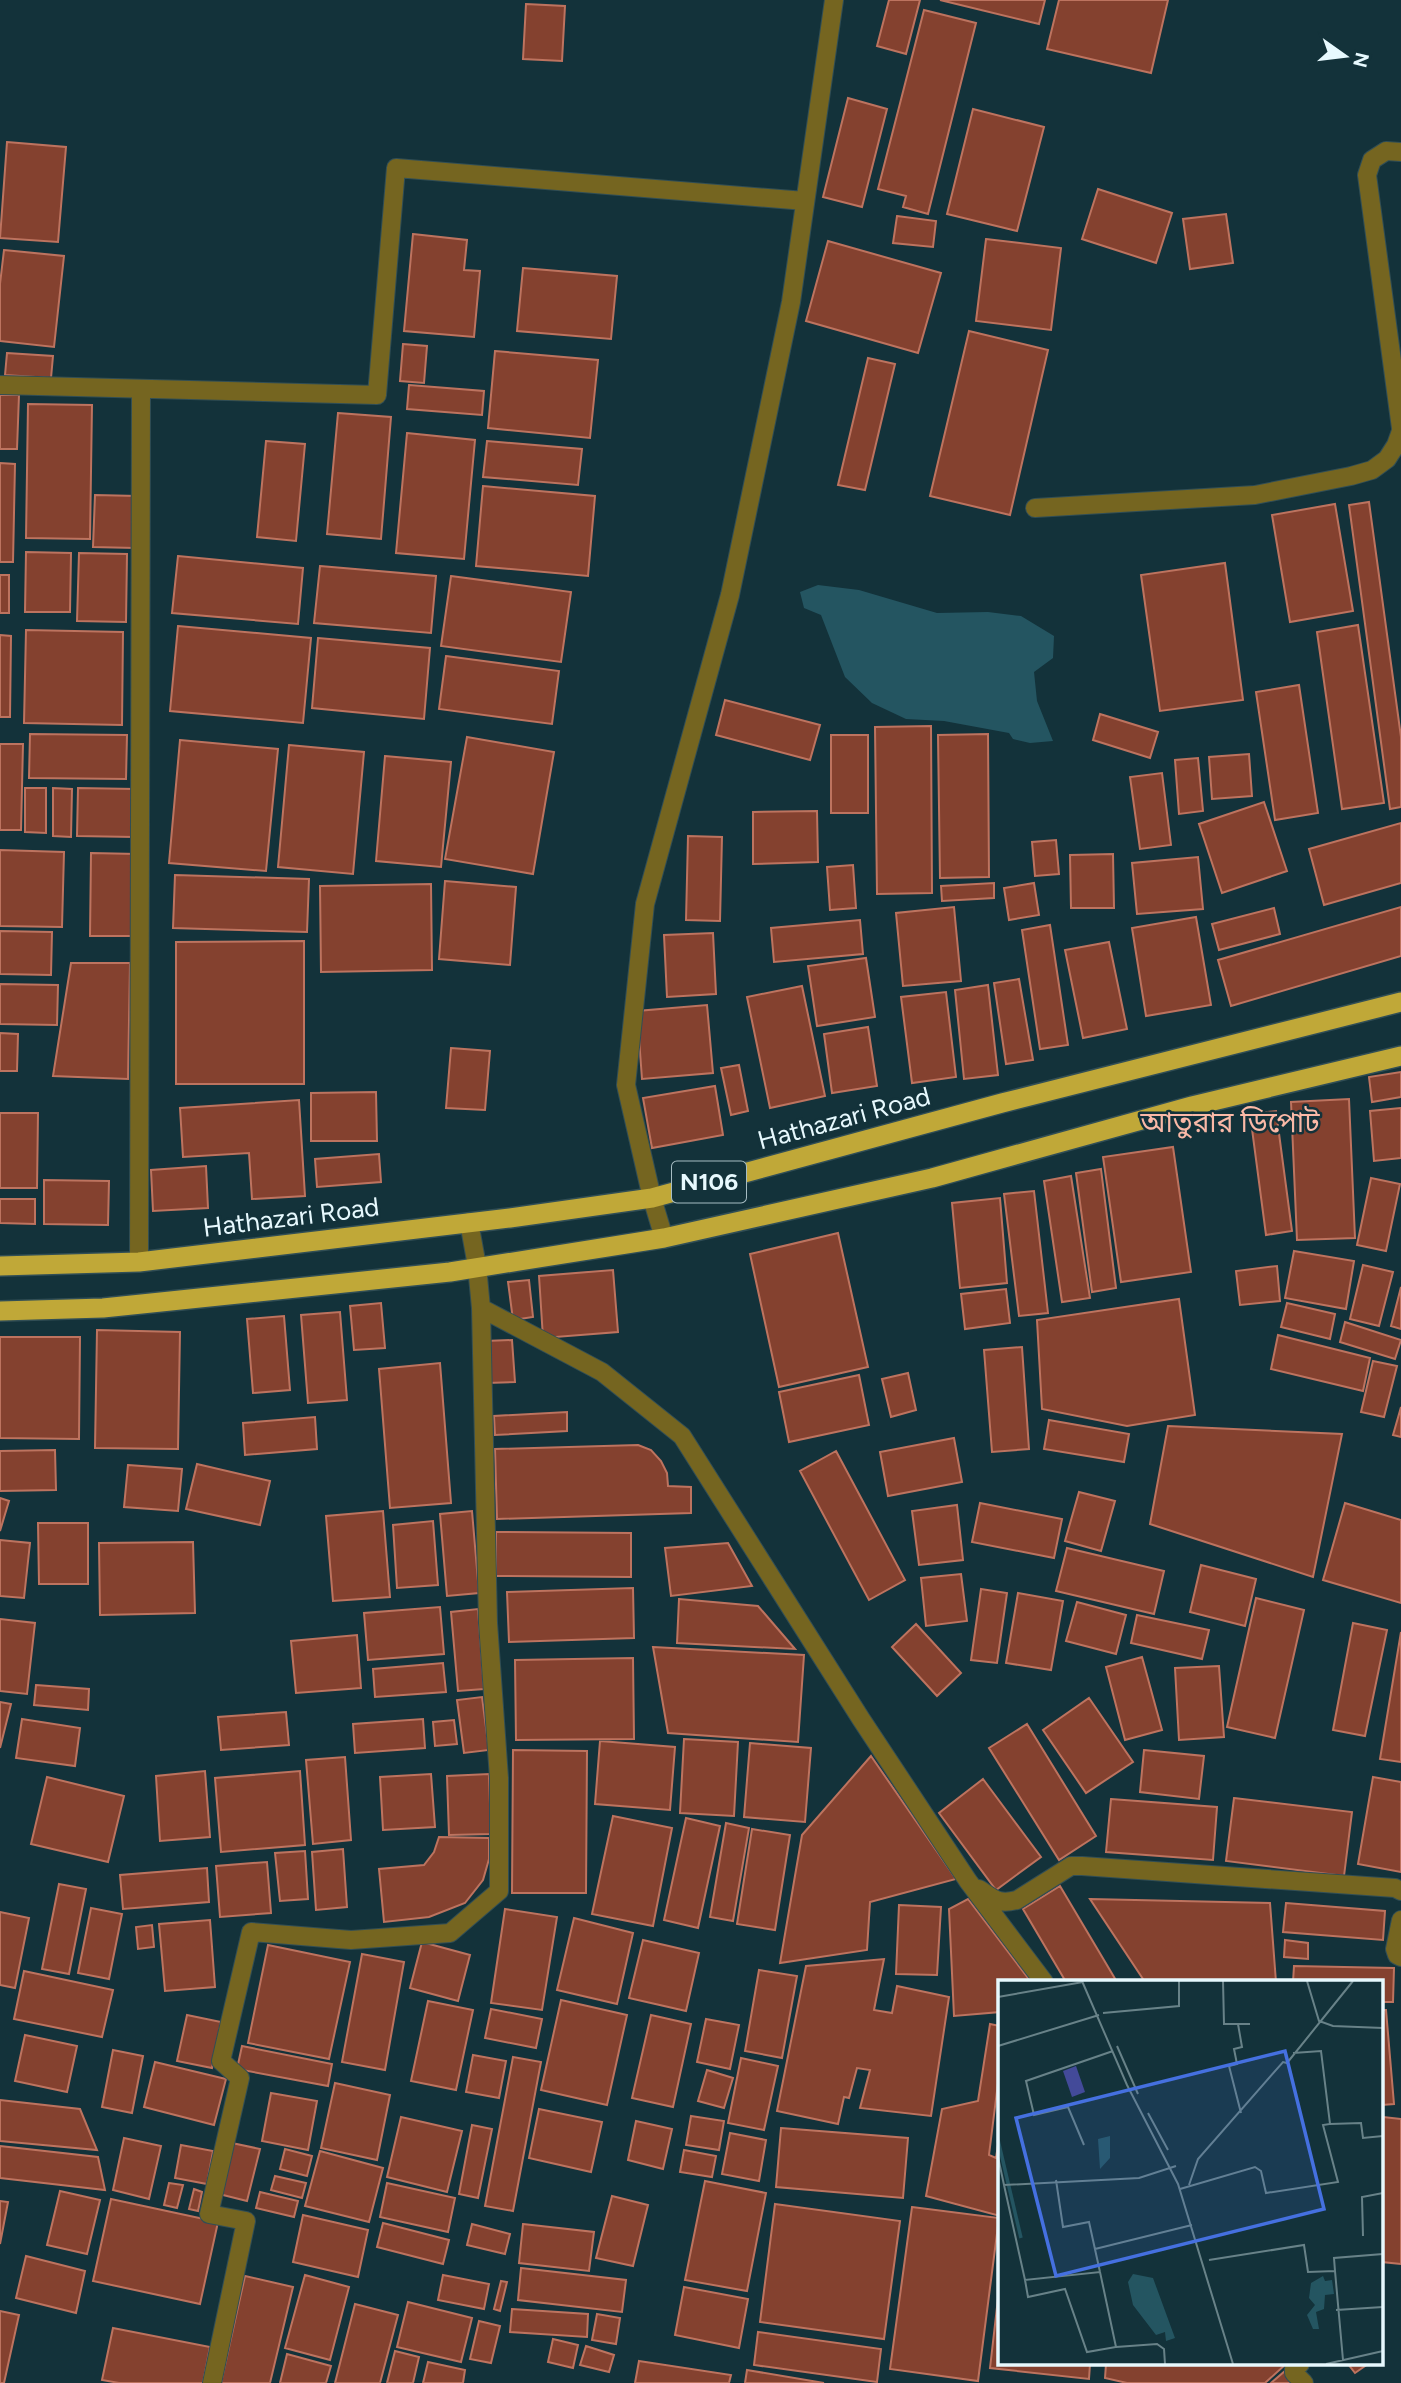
<svg xmlns="http://www.w3.org/2000/svg" width="1401" height="2383" font-family="Figtree,'Noto Sans Bengali',sans-serif">
  <style>
    .water { fill: #245561 }
    .building { fill: #84412f; stroke: #bd735f; stroke-width: 2 }
    .lines { fill: none; stroke-linecap: round; stroke-linejoin: round }
    .minor-casing { stroke: #314e55; stroke-width: 20 }
    .trunk-casing { stroke: #314e55; stroke-width: 22 }
    .minor { stroke: #756520; stroke-width: 18 }
    .trunk { stroke: #c0a838; stroke-width: 19 }
    .labels { text-anchor: middle; stroke-width: 5; stroke-linejoin: round; paint-order: stroke }
    .shield { fill: #13323a; stroke: #a7bdc3; stroke-width: 2 }
    .shield-label { font-size: 24px; font-weight: bold; fill: #e7f9fe }
    .street-label { font-size: 26px; fill: #e7f9fe; stroke: #13323a }
    .neighbourhood-label { font-size: 28px; fill: #fab9a7; stroke: #13323a }
    .inset-river { fill: none; stroke: #245561; stroke-width: 3.5 }
    .inset-road { fill: none; stroke: #688288; stroke-width: 2 }
    .view { fill: #4570e0; fill-opacity: 0.15; stroke: #4570e0; stroke-width: 3.5 }
    .inset-edge { fill: none; stroke: #e7f9fe; stroke-width: 3.5 }
  </style>
  <rect width="100%" height="100%" fill="#13323a"/>
  <path class="water" d="M818,585L859,590L937,613L988,612L1021,616L1054,636L1053,658L1034,672L1037,701L1053,741L1030,743L1013,739L1009,733L944,721L906,719L872,703L845,677L821,615L804,608L800,592Z"/>
  <path class="building" d="M889,0H920L906,54L877,46Z
    M940,0H1045L1039,24Z
    M1059,0H1168L1151,73L1047,49Z
    M526,4L565,6L562,61L523,59Z
    M924,10L976,23L928,214L903,207L906,196L878,189Z
    M848,98L887,109L862,207L823,197Z
    M973,109L1044,127L1017,231L947,214Z
    M7,142L66,147L58,242L0,238Z
    M1098,189L1172,213L1156,263L1082,239Z
    M1226,214L1233,263L1190,269L1183,219Z
    M897,216L936,221L933,247L893,243Z
    M413,234L467,240L464,270L480,271L474,337L404,331Z
    M986,239L1061,248L1051,330L976,321Z
    M828,241L941,273L918,353L806,321Z
    M4,250L64,256L54,347L0,341V284Z
    M523,268L617,276L611,339L517,331Z
    M969,331L1048,350L1010,515L930,496Z
    M403,344L427,346L424,383L400,381Z
    M495,351L598,360L590,438L488,428Z
    M7,353L53,356L51,378L5,375Z
    M868,358L895,364L865,490L838,485Z
    M409,385L484,391L482,415L407,409Z
    M0,395H19L17,449H0Z
    M28,404L92,405L90,539L26,538Z
    M338,413L391,417L381,539L327,534Z
    M407,433L475,440L464,559L396,553Z
    M266,441L305,444L296,541L257,537Z
    M487,441L582,449L578,485L483,477Z
    M0,463L15,464L13,562H0Z
    M483,486L595,496L588,576L476,566Z
    M95,495L137,496L135,548L93,547Z
    M1369,502L1401,737V807L1390,809L1349,505Z
    M1335,504L1353,611L1290,622L1272,515Z
    M26,552L71,553L70,612H25Z
    M79,553L127,554L126,622L77,621Z
    M178,556L303,568L298,624L172,613Z
    M1225,563L1243,700L1160,711L1141,575Z
    M320,566L436,576L431,633L314,623Z
    M0,575H9V613H0Z
    M451,576L571,592L561,662L441,646Z
    M1358,625L1384,803L1342,809L1317,632Z
    M178,626L311,638L303,723L170,711Z
    M26,630L123,632L122,725L24,723Z
    M0,635L11,636L10,717H0Z
    M318,638L430,648L424,719L312,708Z
    M446,656L559,671L552,724L439,709Z
    M1299,685L1318,813L1275,820L1256,692Z
    M725,700L820,725L810,760L716,735Z
    M1100,714L1158,732L1150,758L1093,740Z
    M931,726L932,893L877,894L875,727Z
    M30,734L127,735L126,779L29,778Z
    M988,734L989,877L940,878L938,735Z
    M831,735H868V813H831Z
    M467,737L554,752L533,874L445,859Z
    M180,740L278,749L266,871L169,863Z
    M0,744H23L21,830H0Z
    M289,745L364,752L353,874L278,867Z
    M1249,754L1252,796L1212,799L1209,757Z
    M385,756L451,762L441,867L376,861Z
    M1198,758L1203,811L1179,814L1175,760Z
    M1162,773L1171,845L1140,849L1130,777Z
    M25,788H46V833L25,832Z
    M53,788L72,789L71,837L53,836Z
    M78,788L135,789L134,837L77,836Z
    M1264,802L1287,871L1222,893L1199,824Z
    M817,811L818,862L753,864V812Z
    M1401,823V883L1324,905L1309,849Z
    M688,836L722,837L720,921L686,920Z
    M1056,840L1059,874L1035,876L1032,842Z
    M0,850L64,852L62,927L0,926Z
    M91,853L137,854L135,936H90Z
    M1113,854L1114,908H1071L1070,855Z
    M1198,857L1203,909L1137,914L1132,863Z
    M853,865L856,908L830,910L827,867Z
    M175,875L309,879L307,932L173,928Z
    M445,881L516,887L510,965L439,959Z
    M994,883V898L942,901L941,886Z
    M1034,883L1039,915L1009,920L1004,888Z
    M431,884L432,970L321,972L320,886Z
    M954,907L961,981L903,986L896,913Z
    M1401,907V956L1231,1006L1218,960Z
    M1274,908L1280,934L1219,950L1212,924Z
    M1196,917L1211,1005L1146,1016L1132,928Z
    M860,920L863,954L774,962L771,928Z
    M1050,925L1068,1045L1040,1049L1022,930Z
    M0,931L52,932L51,975L0,974Z
    M713,933L716,994L667,997L664,935Z
    M304,941V1084H176V942Z
    M1109,942L1127,1029L1083,1038L1065,950Z
    M866,958L875,1017L817,1026L808,966Z
    M71,963H130L128,1079L53,1076Z
    M1019,979L1033,1060L1006,1064L994,983Z
    M0,984L58,985L57,1025L0,1024Z
    M988,985L998,1075L964,1079L955,990Z
    M802,986L825,1096L770,1108L747,997Z
    M946,992L956,1077L912,1083L901,997Z
    M707,1005L713,1073L642,1079L637,1011Z
    M868,1027L877,1086L832,1093L824,1034Z
    M0,1033L18,1034L17,1071H0Z
    M451,1048L490,1051L485,1110L446,1108Z
    M739,1065L748,1111L731,1115L721,1068Z
    M1401,1072V1097L1372,1102L1369,1077Z
    M715,1086L723,1135L652,1148L643,1098Z
    M376,1092L377,1141H311V1093Z
    M1349,1099L1355,1238L1297,1240L1291,1102Z
    M299,1100L305,1196L252,1199L249,1153L183,1157L180,1108Z
    M1401,1108V1158L1374,1161L1370,1111Z
    M1276,1111L1292,1231L1266,1235L1250,1114Z
    M0,1113H38L37,1188H0Z
    M1173,1147L1191,1272L1121,1282L1103,1157Z
    M379,1154L381,1182L317,1187L315,1159Z
    M206,1166L208,1208L153,1211L151,1170Z
    M1101,1169L1116,1288L1092,1292L1076,1173Z
    M1071,1176L1090,1298L1062,1302L1044,1181Z
    M1371,1178L1400,1184L1386,1251L1357,1245Z
    M44,1180L109,1181L108,1225L44,1224Z
    M1034,1191L1048,1313L1019,1316L1004,1194Z
    M1000,1198L1007,1283L960,1288L952,1203Z
    M0,1199H35V1224L0,1223Z
    M838,1233L868,1367L779,1387L750,1254Z
    M1294,1251L1354,1261L1346,1309L1285,1298Z
    M1363,1265L1393,1272L1379,1326L1350,1319Z
    M1277,1266L1280,1301L1240,1305L1236,1271Z
    M613,1270L618,1332L543,1338L539,1276Z
    M529,1280L533,1317L513,1320L508,1282Z
    M1401,1287V1329L1391,1326Z
    M1006,1289L1010,1323L965,1329L961,1294Z
    M1179,1299L1195,1415L1127,1426L1042,1409L1037,1320Z
    M381,1303L385,1348L354,1350L350,1306Z
    M1287,1303L1335,1314L1330,1339L1281,1327Z
    M340,1312L347,1400L308,1403L301,1315Z
    M284,1316L290,1390L253,1393L247,1319Z
    M1345,1322L1401,1340L1395,1359L1340,1342Z
    M97,1330L180,1332L178,1449L95,1448Z
    M1278,1335L1370,1358L1363,1391L1271,1369Z
    M0,1337H80L79,1439L0,1438Z
    M512,1340L515,1382L487,1383L485,1341Z
    M1022,1347L1029,1449L992,1452L984,1350Z
    M1373,1361L1397,1366L1384,1417L1361,1412Z
    M440,1363L451,1503L390,1508L379,1369Z
    M908,1373L916,1410L891,1417L882,1379Z
    M859,1375L869,1425L789,1442L779,1392Z
    M1401,1407V1437L1393,1435Z
    M567,1412V1431L495,1435L494,1416Z
    M315,1417L317,1449L245,1455L243,1423Z
    M1049,1420L1129,1434L1124,1462L1044,1449Z
    M1168,1426L1342,1434L1313,1577L1150,1524Z
    M954,1438L962,1482L888,1496L880,1452Z
    M638,1445L651,1450L661,1461L667,1473L668,1486L691,1487V1513L497,1519L495,1449Z
    M55,1450L56,1490L0,1491V1451Z
    M836,1451L905,1580L869,1600L800,1471Z
    M197,1464L270,1481L260,1525L186,1509Z
    M128,1465L182,1469L178,1511L124,1507Z
    M1079,1492L1115,1501L1101,1551L1065,1541Z
    M0,1498L9,1501L0,1531Z
    M980,1503L1062,1519L1054,1558L972,1542Z
    M1345,1503L1401,1520V1603L1323,1580Z
    M957,1505L963,1560L919,1565L912,1511Z
    M383,1511L390,1597L333,1601L326,1516Z
    M472,1511L479,1593L447,1596L440,1514Z
    M433,1521L438,1585L397,1588L393,1525Z
    M38,1523H88V1584H39Z
    M496,1532L631,1533V1577L496,1576Z
    M0,1540L30,1543L24,1598L0,1596Z
    M193,1542L195,1613L100,1615L99,1543Z
    M728,1543L752,1586L671,1596L665,1548Z
    M1067,1548L1164,1571L1154,1614L1056,1591Z
    M1201,1565L1256,1579L1245,1626L1190,1612Z
    M961,1574L967,1621L926,1626L921,1578Z
    M633,1588L634,1638L509,1642L507,1592Z
    M981,1589L1007,1593L997,1663L971,1660Z
    M1018,1593L1063,1601L1051,1670L1006,1663Z
    M1256,1598L1304,1610L1275,1738L1227,1727Z
    M679,1599L758,1606L795,1649L677,1643Z
    M1077,1602L1126,1615L1116,1654L1066,1641Z
    M440,1607L444,1654L368,1660L364,1613Z
    M478,1609L484,1689L458,1691L451,1612Z
    M1137,1615L1209,1630L1202,1659L1131,1643Z
    M0,1619L35,1623L27,1694L0,1691Z
    M1353,1623L1387,1630L1365,1736L1333,1730Z
    M916,1624L961,1673L937,1696L892,1647Z
    M1401,1632V1762L1380,1759Z
    M357,1635L361,1688L296,1693L291,1641Z
    M653,1647L804,1655L798,1742L668,1733Z
    M1142,1657L1162,1730L1125,1740L1106,1667Z
    M633,1658L634,1739L516,1740L515,1660Z
    M443,1663L446,1692L375,1697L373,1669Z
    M1219,1666L1224,1737L1179,1740L1175,1668Z
    M36,1685L89,1689L88,1710L34,1705Z
    M482,1697L489,1750L464,1753L457,1700Z
    M1089,1698L1133,1762L1086,1793L1043,1730Z
    M0,1702L11,1704L0,1748Z
    M286,1712L289,1745L221,1750L218,1717Z
    M22,1719L80,1728L75,1766L16,1758Z
    M423,1719L425,1748L355,1753L353,1724Z
    M454,1720L457,1744L435,1746L433,1722Z
    M1027,1724L1096,1836L1059,1860L989,1748Z
    M684,1739L738,1742L734,1816L680,1813Z
    M600,1741L675,1747L670,1810L595,1804Z
    M750,1743L811,1748L805,1822L744,1817Z
    M513,1750L587,1751L586,1893H512Z
    M1144,1750L1204,1756L1199,1799L1140,1792Z
    M871,1756L956,1879L870,1902L867,1950L780,1963L802,1835Z
    M345,1757L351,1840L313,1844L306,1760Z
    M205,1771L210,1837L160,1841L156,1776Z
    M300,1771L305,1845L221,1852L215,1778Z
    M431,1774L435,1827L383,1830L380,1777Z
    M489,1774L491,1834L449,1835L447,1776Z
    M47,1777L124,1796L108,1862L31,1844Z
    M1373,1777L1401,1782V1872L1358,1864Z
    M983,1779L1041,1857L996,1890L939,1813Z
    M1234,1798L1352,1812L1344,1876L1226,1861Z
    M1111,1799L1217,1807L1213,1860L1106,1852Z
    M613,1816L672,1828L653,1926L592,1914Z
    M686,1818L720,1826L698,1928L664,1920Z
    M726,1823L749,1828L733,1921L710,1917Z
    M752,1829L790,1835L775,1930L737,1924Z
    M439,1837L489,1838V1859L483,1880L465,1903L429,1917L384,1922L379,1869L424,1865L434,1852Z
    M343,1849L347,1907L316,1910L312,1852Z
    M305,1851L308,1899L280,1901L275,1853Z
    M267,1862L271,1913L220,1917L216,1866Z
    M207,1868L209,1902L123,1909L120,1875Z
    M59,1884L86,1889L69,1974L42,1969Z
    M1060,1886L1117,1982H1066L1023,1909Z
    M968,1899L1031,1982H1000V2012L954,2016L949,1909Z
    M1090,1899L1270,1903L1276,1982H1145Z
    M1286,1903L1385,1911L1383,1940L1283,1932Z
    M899,1905L941,1907L937,1975L896,1974Z
    M91,1908L122,1914L109,1979L78,1973Z
    M505,1909L557,1917L542,2010L491,2003Z
    M0,1912L29,1918L15,1988L0,1985Z
    M574,1918L633,1933L617,2004L557,1990Z
    M210,1920L215,1987L165,1991L159,1924Z
    M152,1925L154,1947L138,1949L136,1927Z
    M643,1940L699,1953L686,2011L629,1998Z
    M1285,1940L1308,1943V1959L1284,1957Z
    M422,1942L470,1955L458,2001L410,1988Z
    M268,1945L350,1962L329,2059L248,2043Z
    M362,1954L404,1962L385,2070L342,2062Z
    M884,1959L874,2010L892,2013L897,1986L949,1997L931,2116L860,2108L870,2070L857,2068L849,2098L844,2097L838,2124L777,2111L806,1966Z
    M1294,1966L1394,1968L1393,2002H1382V1982H1293Z
    M759,1970L797,1976L782,2058L745,2051Z
    M24,1971L113,1990L102,2037L14,2019Z
    M561,2000L627,2015L607,2105L541,2090Z
    M428,2001L473,2010L456,2090L411,2081Z
    M491,2009L542,2019L536,2048L485,2038Z
    M1382,2010H1386L1394,2104L1382,2105Z
    M187,2015L221,2022L212,2068L177,2061Z
    M651,2015L691,2024L673,2107L632,2098Z
    M706,2019L739,2025L730,2069L697,2062Z
    M990,2024L1000,2026V2067L989,2155L996,2158L1000,2132V2216L926,2196L942,2109L978,2101Z
    M25,2035L77,2046L67,2092L15,2081Z
    M242,2046L332,2064L328,2086L237,2069Z
    M113,2050L143,2056L132,2113L102,2107Z
    M473,2055L506,2061L499,2098L466,2092Z
    M513,2057L541,2062L513,2211L485,2206Z
    M741,2058L778,2066L764,2130L728,2123Z
    M155,2062L226,2079L214,2125L144,2107Z
    M707,2070L733,2078L724,2108L698,2101Z
    M335,2083L390,2095L377,2160L321,2148Z
    M271,2093L317,2101L308,2150L262,2141Z
    M0,2100L80,2109L97,2150L0,2141Z
    M539,2109L602,2122L591,2172L529,2158Z
    M691,2116L724,2121L719,2150L686,2145Z
    M401,2117L462,2131L447,2192L387,2177Z
    M1383,2117L1401,2119V2264L1382,2262Z
    M636,2121L672,2129L663,2169L628,2160Z
    M472,2125L492,2129L478,2198L459,2194Z
    M781,2128L908,2138L903,2198L776,2187Z
    M730,2133L766,2140L759,2181L722,2174Z
    M124,2138L161,2146L149,2199L113,2190Z
    M232,2143L260,2149L247,2201L219,2194Z
    M181,2145L213,2151L207,2184L175,2178Z
    M0,2146L98,2157L105,2190L0,2178Z
    M285,2149L312,2156L307,2176L280,2169Z
    M684,2150L716,2156L712,2177L680,2172Z
    M320,2151L383,2168L369,2222L305,2206Z
    M275,2176L306,2183L302,2198L271,2190Z
    M705,2181L766,2193L747,2291L685,2280Z
    M169,2183L183,2185L177,2208L164,2205Z
    M387,2183L455,2198L448,2232L380,2217Z
    M194,2189L202,2192L198,2211L189,2209Z
    M60,2191L100,2200L87,2254L47,2245Z
    M260,2192L298,2201L294,2217L256,2208Z
    M612,2196L648,2205L633,2266L596,2258Z
    M111,2199L218,2222L200,2304L93,2281Z
    M0,2201L8,2202L0,2244Z
    M775,2204L900,2221L884,2339L760,2322Z
    M912,2207L999,2218L978,2381L890,2369Z
    M303,2215L368,2230L358,2277L293,2262Z
    M383,2223L449,2240L443,2264L377,2247Z
    M472,2224L510,2234L505,2254L467,2245Z
    M523,2224L594,2232L589,2271L519,2263Z
    M26,2256L85,2271L76,2313L16,2298Z
    M521,2268L626,2280L622,2312L518,2300Z
    M305,2275L349,2287L330,2360L285,2348Z
    M443,2275L489,2284L484,2309L438,2300Z
    M245,2276L293,2287L270,2383H221Z
    M501,2281L507,2282L500,2311L494,2309Z
    M1000,2281V2364H1090L1089,2379L990,2368Z
    M684,2287L748,2299L739,2348L675,2335Z
    M408,2302L472,2318L461,2362L397,2347Z
    M355,2304L398,2315L380,2383H335Z
    M512,2309L588,2314L587,2337L510,2332Z
    M0,2311L19,2315L4,2383H0Z
    M597,2314L620,2318L616,2344L592,2340Z
    M479,2321L500,2326L491,2363L470,2359Z
    M113,2328L210,2347L203,2383H119L102,2380Z
    M758,2332L881,2349L877,2382L754,2365Z
    M553,2339L578,2345L573,2368L548,2362Z
    M586,2346L614,2355L609,2372L580,2365Z
    M395,2351L419,2357L413,2383H387Z
    M287,2354L331,2366L326,2383H280Z
    M639,2361L731,2375L729,2383H635Z
    M428,2362L465,2370L463,2383H423Z
    M1106,2364H1286L1265,2383H1127L1105,2378Z
    M1348,2364H1368L1355,2373Z
    M747,2370L824,2383H745Z
    M1285,2371L1296,2383H1271Z"/>
  <g class="lines">
    <g class="minor-casing">
      <path id="minor" d="M1401,152L1386,151L1372,160L1367,175L1401,428
        M0,385L377,395L396,168L805,201
        M1035,508L1255,495L1351,476L1372,470L1387,459L1396,445L1401,431
        M664,1238L652,1198L626,1085L645,904L730,595L791,302L834,0
        M139,1262L141,389
        M481,1308L602,1372L682,1436L861,1719L968,1881L1044,1982
        M979,1889C994,1899 998,1905 1017,1900L1071,1866H1082L1395,1888L1401,1891
        M1401,1920L1395,1949L1397,1955L1401,1957
        M1300,2364L1294,2369V2373L1304,2383
        M212,2383L246,2221L209,2214L240,2078L221,2061L251,1932L351,1940L450,1933L499,1891V1778L488,1623L481,1308L477,1266L469,1222"/>
    </g>
    <g class="trunk-casing">
      <path id="trunk" d="M0,1266L139,1262L510,1218L652,1198L1002,1103L1401,1002
        M0,1311L103,1308L450,1272L664,1238L932,1178L1192,1106L1401,1056"/>
    </g>
    <use href="#minor" class="minor"/>
    <use href="#trunk" class="trunk"/>
  </g>
  <g class="labels">
    <rect class="shield" x="672" y="1161.5" width="74" height="41" rx="5"/>
    <g class="shield-label">
      <text x="709" y="1190">N106</text>
    </g>
    <g class="street-label">
      <text transform="translate(844 1118) rotate(-15)" y="9">Hathazari Road</text>
      <text transform="translate(291 1217) rotate(-7)" y="9">Hathazari Road</text>
    </g>
    <g class="neighbourhood-label">
      <text x="1230" y="1132">আতুরার ডিপোট</text>
    </g>
  </g>
  <g transform="translate(998 1980)">
    <rect width="385" height="385" fill="#13323a"/>
    <path d="M78,86L87,112L74,117L65,91Z" fill="#434a99"/>
    <path d="M112,156V178L102,189L100,159ZM135,294L155,298L177,358L168,361L167,352L158,355L135,325L130,302ZM325,296L327,301L334,300L336,314L327,315L326,329L318,332L321,349H315L309,335L317,325L311,318L313,303Z" fill="#245561"/>
    <path class="inset-river" d="M0,160L23,258"/>
    <path class="inset-road" d="M84,1L129,105L180,204L235,384M225,1L226,44H252M309,1L321,41L335,46L385,48M0,17L85,2M105,33L181,26V1M240,44L244,67L236,69L239,84L231,86L243,133M0,66L101,35M119,66L140,114M150,133L170,170M332,144L363,143L365,158L385,156M86,165L70,127L36,135L28,101L115,71M0,177L6,205L141,198L178,186M58,200L65,247L91,242L102,292M6,205L27,300L102,292L118,367L89,372L67,309L30,317L27,300M191,205L200,179L285,82L289,83L355,1M182,209L257,187L263,191L268,213L340,202L325,145L332,144L323,71L295,73M365,256L364,217L385,213M97,269L194,245M211,280L306,265L310,292L337,291L345,380M337,291L336,278L385,274M338,330L385,327M118,367L159,364L166,369L167,384M328,384L385,371"/>
    <path class="view" d="M287,71L326,229L58,296L18,138Z"/>
    <rect width="385" height="385" class="inset-edge"/>
  </g>
  <g transform="translate(1345 56) rotate(104)" stroke="#13323a" stroke-width="5" paint-order="stroke">
  <path d="M0-5L12 26L0 18L-12 26Z" fill="#e7f9fe"/>
  <text y="-10" font-size="19" font-weight="bold" text-anchor="middle" fill="#e7f9fe">N</text>
  </g>
</svg>
